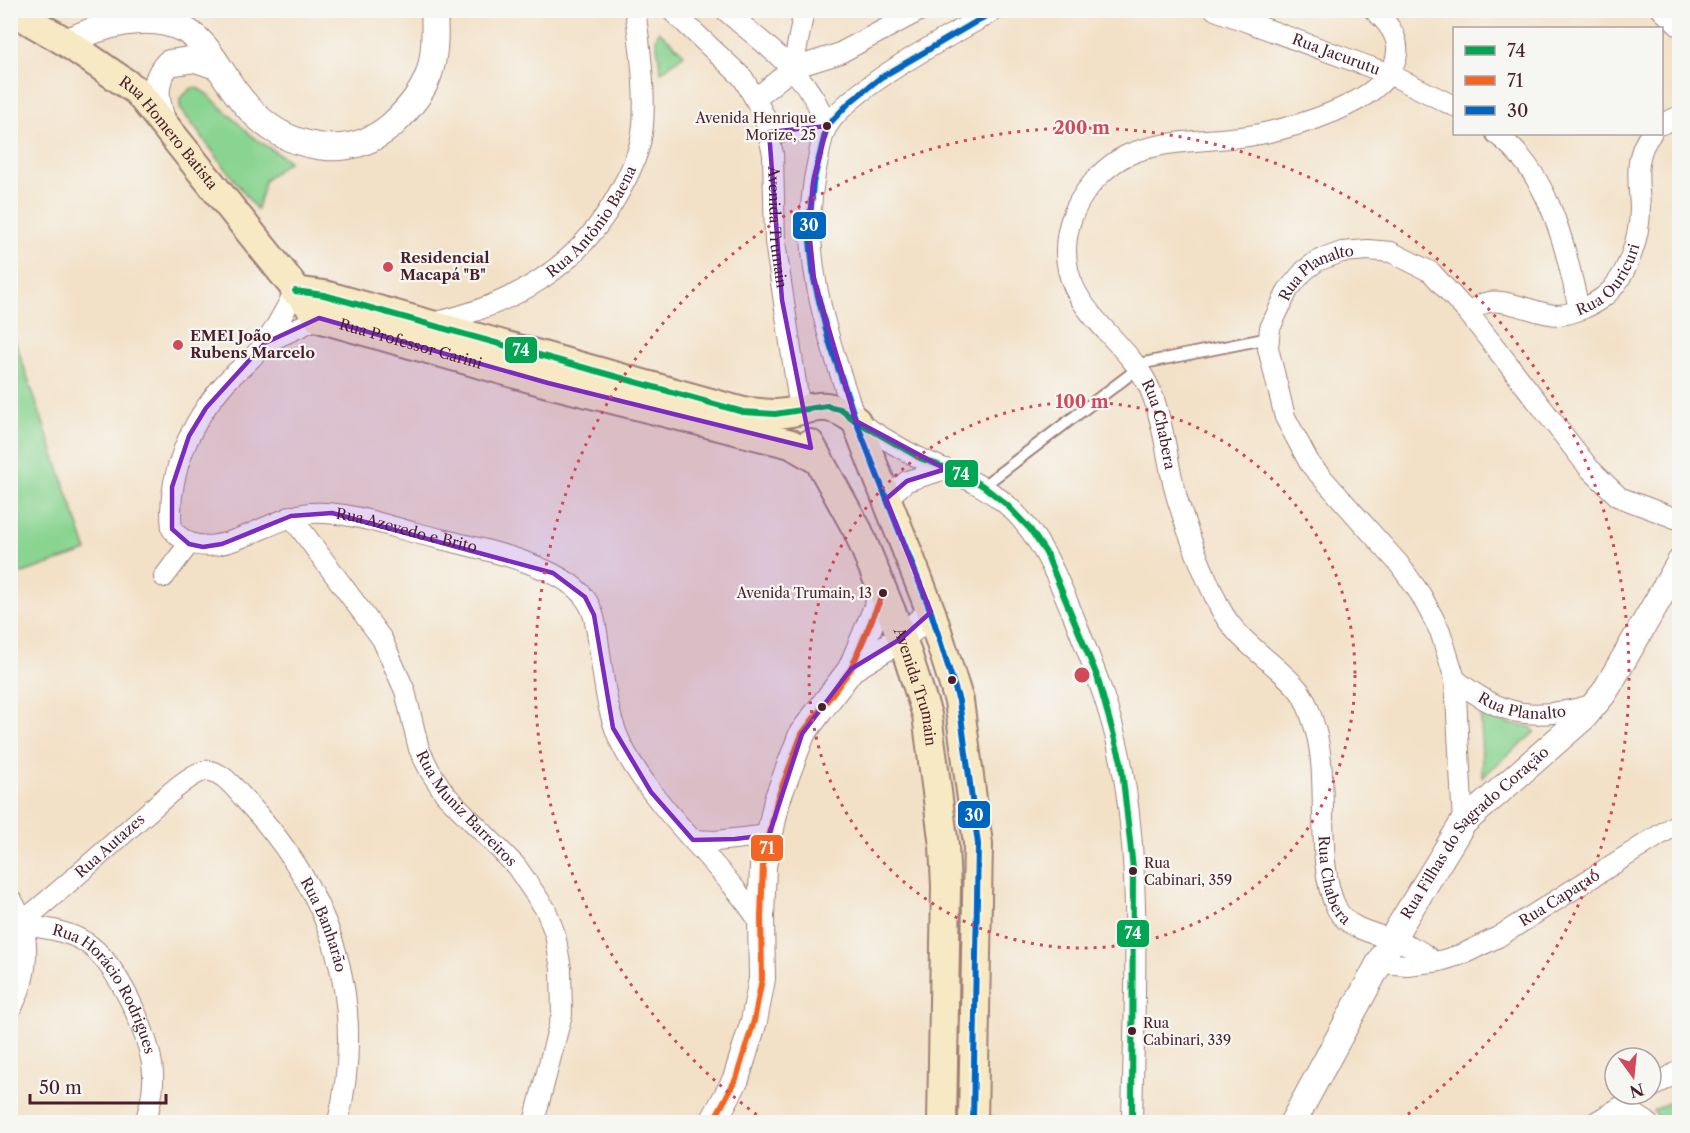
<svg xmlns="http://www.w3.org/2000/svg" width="1690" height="1133" font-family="'Libre Caslon Text',serif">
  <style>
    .green { fill: #8ad491; stroke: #6a7a5e; stroke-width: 1.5 }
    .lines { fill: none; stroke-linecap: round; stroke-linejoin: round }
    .service-casing { stroke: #9e8079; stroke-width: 14 }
    .minor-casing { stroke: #9e8079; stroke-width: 22 }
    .tertiary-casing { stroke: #9e8079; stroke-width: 28 }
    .secondary-casing { stroke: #9e8079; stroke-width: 32 }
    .service { stroke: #fff; stroke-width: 10 }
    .minor { stroke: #fff; stroke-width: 20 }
    .tertiary { stroke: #fff; stroke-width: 26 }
    .secondary { stroke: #f7e9c3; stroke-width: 28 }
    .bus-1-casing { stroke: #f6f6f2; stroke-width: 10 }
    .bus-2-casing { stroke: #f6f6f2; stroke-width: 10 }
    .bus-3-casing { stroke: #f6f6f2; stroke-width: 10 }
    .bus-1 { stroke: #00a651; stroke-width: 6 }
    .bus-2 { stroke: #f26522; stroke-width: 6 }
    .bus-3 { stroke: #0065bd; stroke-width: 6 }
    .marked { fill: #7b2cbf; fill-opacity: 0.2; stroke: #7b2cbf; stroke-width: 4.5; stroke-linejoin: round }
    .ring { fill: none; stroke: #d1495b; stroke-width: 3; stroke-dasharray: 3 6 }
    .bus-dot { fill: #4a1f2b; stroke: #f6f6f2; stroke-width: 2 }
    .poi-dot { fill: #d1495b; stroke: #f6f6f2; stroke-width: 2 }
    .labels { text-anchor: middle; stroke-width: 4.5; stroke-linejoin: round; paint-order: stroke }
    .bus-label { font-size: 14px; fill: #4a1f2b; stroke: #f6f6f2; text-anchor: end }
    .street-label { font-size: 15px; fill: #4a1f2b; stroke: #f6f6f2 }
    .poi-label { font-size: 15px; font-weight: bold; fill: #4a1f2b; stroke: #f6f6f2; text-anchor: start }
    .centre { fill: #d1495b; stroke: #f6f6f2; stroke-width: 3 }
    .ring-label { font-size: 18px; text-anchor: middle; font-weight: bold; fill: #d1495b; stroke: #f6f6f2; stroke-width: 4.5; stroke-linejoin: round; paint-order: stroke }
    .line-badge { stroke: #f6f6f2; stroke-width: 2 }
    .badge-label { font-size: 16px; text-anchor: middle; font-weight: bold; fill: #fff }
  </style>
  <rect width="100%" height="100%" fill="#f6f6f2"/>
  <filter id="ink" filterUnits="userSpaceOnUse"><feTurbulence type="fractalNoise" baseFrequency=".0167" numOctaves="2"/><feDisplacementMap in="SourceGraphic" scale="12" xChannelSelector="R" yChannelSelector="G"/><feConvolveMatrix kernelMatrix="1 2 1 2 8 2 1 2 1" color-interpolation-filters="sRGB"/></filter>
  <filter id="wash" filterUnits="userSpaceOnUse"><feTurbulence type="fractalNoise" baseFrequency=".008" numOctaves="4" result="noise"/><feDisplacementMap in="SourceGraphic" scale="24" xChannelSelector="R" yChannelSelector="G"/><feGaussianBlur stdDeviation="1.35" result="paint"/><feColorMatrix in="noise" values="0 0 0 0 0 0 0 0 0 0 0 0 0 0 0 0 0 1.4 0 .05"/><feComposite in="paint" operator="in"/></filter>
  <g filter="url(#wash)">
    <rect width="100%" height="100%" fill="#f3e1c7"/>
    <path class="green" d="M659,31L684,54L661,72L656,38Z
      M192,88H197L207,94L254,138L289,161L265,180L257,210L180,108V98Z
      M11,329L87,551L11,577H10Z
      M1481,712L1508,724L1531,727L1535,732L1482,777Z
      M1679,1097V1116L1675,1122H1662L1653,1111Z"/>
  </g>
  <g filter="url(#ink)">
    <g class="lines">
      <g class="service-casing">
        <path id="service" d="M1134,365L1269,338
          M983,486L1136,370"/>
      </g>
      <g class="minor-casing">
        <g id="minor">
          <path id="s1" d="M671,10L743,78L764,115L773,154L775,242L800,410"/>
          <path d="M725,10C767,48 807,70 827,126"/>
          <path d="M996,10C953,34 854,85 828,125C821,135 820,153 817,164C797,254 828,337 856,421C878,434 899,449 922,459C954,474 979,481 1006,504C1040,534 1056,574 1073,615C1092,662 1111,710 1121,761C1143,873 1134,1008 1132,1122"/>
          <path id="s2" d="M1215,10L1389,74L1454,106"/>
          <path id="s3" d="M1374,10C1392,26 1404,44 1393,67C1374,105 1298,126 1260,134C1219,142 1175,138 1135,152C1106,162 1079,193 1070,223C1047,307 1129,333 1152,394C1165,427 1167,464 1177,498C1188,535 1203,573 1220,608C1238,643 1274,661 1298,689C1307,700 1312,718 1316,732C1330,782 1314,865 1337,909C1353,940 1408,933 1433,962"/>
          <path d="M1662,10L1680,27"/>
          <path d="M793,68L804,10"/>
          <path d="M756,98L793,68L838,54L921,10"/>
          <path d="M1662,124L1680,116"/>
          <path d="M769,132L807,131L827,126"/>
          <path d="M1496,134C1551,174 1565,247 1579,309"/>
          <path id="s4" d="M295,291C286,308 277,327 265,343C255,358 238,369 226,382C190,422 166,476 172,529C207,573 266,517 310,513C344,511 379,523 412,532C457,544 556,560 584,597C594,609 596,625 598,639C604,679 606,718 626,753C662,817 721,863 761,924"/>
          <path id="s5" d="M1470,315C1489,284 1532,316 1559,315C1573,314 1591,306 1602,298C1627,280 1640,237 1640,208C1639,181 1633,156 1651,134"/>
          <path id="s6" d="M433,323C513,304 576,270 617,196C628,177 639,155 642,133C647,100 640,44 635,10"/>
          <path d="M265,343L319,318"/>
          <path d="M886,499L907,481L946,469"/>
          <path id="s7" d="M291,516L382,639L405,691L419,749L430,771L445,794L516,866L546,910L555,934L561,969L562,1014L534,1122"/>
          <path d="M164,577L189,544"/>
          <path id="s8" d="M1455,679C1503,718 1535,721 1595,704"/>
          <path id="s9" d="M1463,823L1455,679L1440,631L1421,595L1399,564L1310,464L1285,417L1268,348L1270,328L1288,290L1304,271L1317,261L1342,252L1368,250L1391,252L1431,272L1470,315L1589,468L1619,497L1680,520"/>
          <path d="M693,840L716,841L769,835"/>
          <path id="s10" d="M19,924C61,891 100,855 139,820C154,808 186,775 204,771C221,768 237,791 247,802C332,893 367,999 338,1122"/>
          <path id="s11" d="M19,924C42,928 66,930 85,942C117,961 151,1037 153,1073C154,1089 150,1107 145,1122"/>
          <path id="s12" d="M1382,963L1407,965L1440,961L1463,954L1498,937L1680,822"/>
          <path d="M1651,1088L1680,1070"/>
          <path d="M1622,1106L1647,1122"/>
          <path d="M1596,1122L1642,1094"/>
        </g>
      </g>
      <g class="tertiary-casing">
        <g id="tertiary">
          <path d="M66,42C100,26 149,10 185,30C206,42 215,62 228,81C252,118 281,143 326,147C350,149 374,141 393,124C432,87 437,63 434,10"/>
          <path d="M163,123C156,101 151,81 169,63L196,59L219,67"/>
          <path d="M851,669L902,638L931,612"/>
          <path d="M10,903C29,935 26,973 10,1005"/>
          <path d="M713,1122L736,1079L754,1021L762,979L761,917L763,866L777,800L802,734L851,669L883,593"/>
          <path id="s13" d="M1293,1122L1399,927L1463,823L1584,717L1604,693L1680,562"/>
        </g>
      </g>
      <g class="secondary-casing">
        <g id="secondary">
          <path id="s14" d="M11,10L66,42L137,91L319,318L548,383L791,444L818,460"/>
          <path d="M295,291L324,295L743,412C754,412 765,414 776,414C812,412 823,395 856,421L931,612L959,701L978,844L973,1122"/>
          <path id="s15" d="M810,444L858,531L902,638L927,715L944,846L946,886L942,1122"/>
        </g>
      </g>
      <use href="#service" class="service"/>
      <use href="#minor" class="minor"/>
      <use href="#tertiary" class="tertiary"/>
      <use href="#secondary" class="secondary"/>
      <g class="bus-1-casing">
        <path id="bus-1" d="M295,291L324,295L743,412L775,414L827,406L840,409L856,421L920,458L967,476L983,486L1007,505L1030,529L1046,553L1097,676L1121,761L1133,868L1132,1122"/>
      </g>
      <g class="bus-2-casing">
        <path id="bus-2" d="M713,1122L736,1079L754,1021L762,979L761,917L763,866L777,800L802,734L851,669L883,593"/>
      </g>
      <g class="bus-3-casing">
        <path id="bus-3" d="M973,1122L978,844L959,701L931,612L856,421L828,338L814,279L809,230L813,183L827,126L849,103L880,78L996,10"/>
      </g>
      <use href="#bus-1" class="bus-1"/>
      <use href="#bus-2" class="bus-2"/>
      <use href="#bus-3" class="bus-3"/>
    </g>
  </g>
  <path class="marked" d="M827,126L813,183L809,230L814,279L856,421L946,469L907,481L886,499L931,612L902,638L851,669L802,734L769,835L735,839L693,840L651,792L613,728L594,615L585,597L553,573L332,513L291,516L222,544L203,547L189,544L172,529V487L189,436L206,408L265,343L319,318L548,383L811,448L782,300L769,132Z"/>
  <g class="ring">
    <circle cx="1082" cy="675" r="273"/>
    <path d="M764 1120A547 547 0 1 1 1400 1120"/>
  </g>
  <g class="bus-dot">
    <circle cx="827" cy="126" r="5"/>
    <circle cx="883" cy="593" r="5"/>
    <circle cx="952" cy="680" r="5"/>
    <circle cx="822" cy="707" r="5"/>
    <circle cx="1133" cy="871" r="5"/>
    <circle cx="1132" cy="1031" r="5"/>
  </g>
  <g class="poi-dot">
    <circle cx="388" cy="267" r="6"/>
    <circle cx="178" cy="345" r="6"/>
  </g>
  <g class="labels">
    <g class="bus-label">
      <text x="816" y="123">Avenida Henrique<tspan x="816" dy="17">Morize, 25</tspan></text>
      <text x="872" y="598">Avenida Trumain, 13</text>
      <text x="1144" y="868" text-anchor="start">Rua<tspan x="1144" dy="17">Cabinari, 359</tspan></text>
      <text x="1143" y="1028" text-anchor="start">Rua<tspan x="1143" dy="17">Cabinari, 339</tspan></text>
    </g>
    <g class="street-label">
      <text dy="5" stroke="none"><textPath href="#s2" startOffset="129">Rua Jacurutu</textPath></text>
      <text dy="5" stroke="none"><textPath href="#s14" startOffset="202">Rua Homero Batista</textPath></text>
      <text dy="5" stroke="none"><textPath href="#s6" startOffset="195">Rua Antônio Baena</textPath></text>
      <text dy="5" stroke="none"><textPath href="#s1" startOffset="255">Avenida Trumain</textPath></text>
      <text dy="5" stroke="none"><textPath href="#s5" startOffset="160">Rua Ouricuri</textPath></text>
      <text dy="5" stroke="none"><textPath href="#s9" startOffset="628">Rua Planalto</textPath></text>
      <text dy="5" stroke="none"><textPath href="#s14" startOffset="536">Rua Professor Carini</textPath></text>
      <text dy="5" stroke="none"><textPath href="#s3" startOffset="674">Rua Chabera</textPath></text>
      <text dy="5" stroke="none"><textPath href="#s4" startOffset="524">Rua Azevedo e Brito</textPath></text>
      <text dy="5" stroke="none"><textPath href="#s15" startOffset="266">Avenida Trumain</textPath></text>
      <text dy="5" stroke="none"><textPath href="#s8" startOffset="75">Rua Planalto</textPath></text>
      <text dy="5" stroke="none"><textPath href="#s7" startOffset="346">Rua Muniz Barreiros</textPath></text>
      <text dy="5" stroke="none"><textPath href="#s13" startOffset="344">Rua Filhas do Sagrado Coração</textPath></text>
      <text dy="5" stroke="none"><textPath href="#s10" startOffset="120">Rua Autazes</textPath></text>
      <text dy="5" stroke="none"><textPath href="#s3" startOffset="1178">Rua Chabera</textPath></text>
      <text dy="5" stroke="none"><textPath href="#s12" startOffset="194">Rua Caparaó</textPath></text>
      <text dy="5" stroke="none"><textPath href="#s10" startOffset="442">Rua Banharão</textPath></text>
      <text dy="5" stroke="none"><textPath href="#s11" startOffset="117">Rua Horácio Rodrigues</textPath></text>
    </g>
    <g class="poi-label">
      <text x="400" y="263">Residencial<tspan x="400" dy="17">Macapá "B"</tspan></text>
      <text x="190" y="341">EMEI João<tspan x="190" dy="17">Rubens Marcelo</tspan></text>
    </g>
  </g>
  <circle cx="1082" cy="675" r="9" class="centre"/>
  <g class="ring-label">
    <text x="1082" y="134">200 m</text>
    <text x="1082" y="408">100 m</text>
  </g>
  <g class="line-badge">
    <rect x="792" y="211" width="35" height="29" rx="6" fill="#0065bd"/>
    <rect x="504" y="336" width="34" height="28" rx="6" fill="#00a651"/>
    <rect x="944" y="459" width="35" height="29" rx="6" fill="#00a651"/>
    <rect x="957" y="800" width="34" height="29" rx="6" fill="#0065bd"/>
    <rect x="750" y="834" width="34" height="28" rx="6" fill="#f26522"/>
    <rect x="1116" y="919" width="34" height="29" rx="6" fill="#00a651"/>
  </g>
  <g class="badge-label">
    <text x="809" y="231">30</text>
    <text x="521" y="356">74</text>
    <text x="961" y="480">74</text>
    <text x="974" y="821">30</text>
    <text x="767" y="854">71</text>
    <text x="1133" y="939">74</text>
  </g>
  <rect width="1690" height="1133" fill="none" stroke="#f6f6f2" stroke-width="36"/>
  <rect x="1453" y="27" width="210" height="108" fill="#f6f6f2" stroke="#b1a0a2" stroke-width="1.5"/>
  <rect x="1465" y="46" width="30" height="9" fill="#00a651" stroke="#b1a0a2" stroke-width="1.5"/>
  <text x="1507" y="57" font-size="18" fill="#4a1f2b">74</text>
  <rect x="1465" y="76" width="30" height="9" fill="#f26522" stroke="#b1a0a2" stroke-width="1.5"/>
  <text x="1507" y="87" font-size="18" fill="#4a1f2b">71</text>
  <rect x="1465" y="106" width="30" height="9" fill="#0065bd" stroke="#b1a0a2" stroke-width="1.5"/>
  <text x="1507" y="117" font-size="18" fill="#4a1f2b">30</text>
  <g transform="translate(1633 1076) rotate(165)"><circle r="28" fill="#f6f6f2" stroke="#b1a0a2" stroke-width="1.5"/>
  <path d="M0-4.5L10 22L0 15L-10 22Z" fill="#d1495b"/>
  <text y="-9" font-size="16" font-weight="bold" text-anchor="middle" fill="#4a1f2b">N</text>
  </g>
  <path d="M30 1094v9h136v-9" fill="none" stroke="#4a1f2b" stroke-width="3"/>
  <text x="39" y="1094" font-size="18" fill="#4a1f2b" stroke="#f6f6f2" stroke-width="4.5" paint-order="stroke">50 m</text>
</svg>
